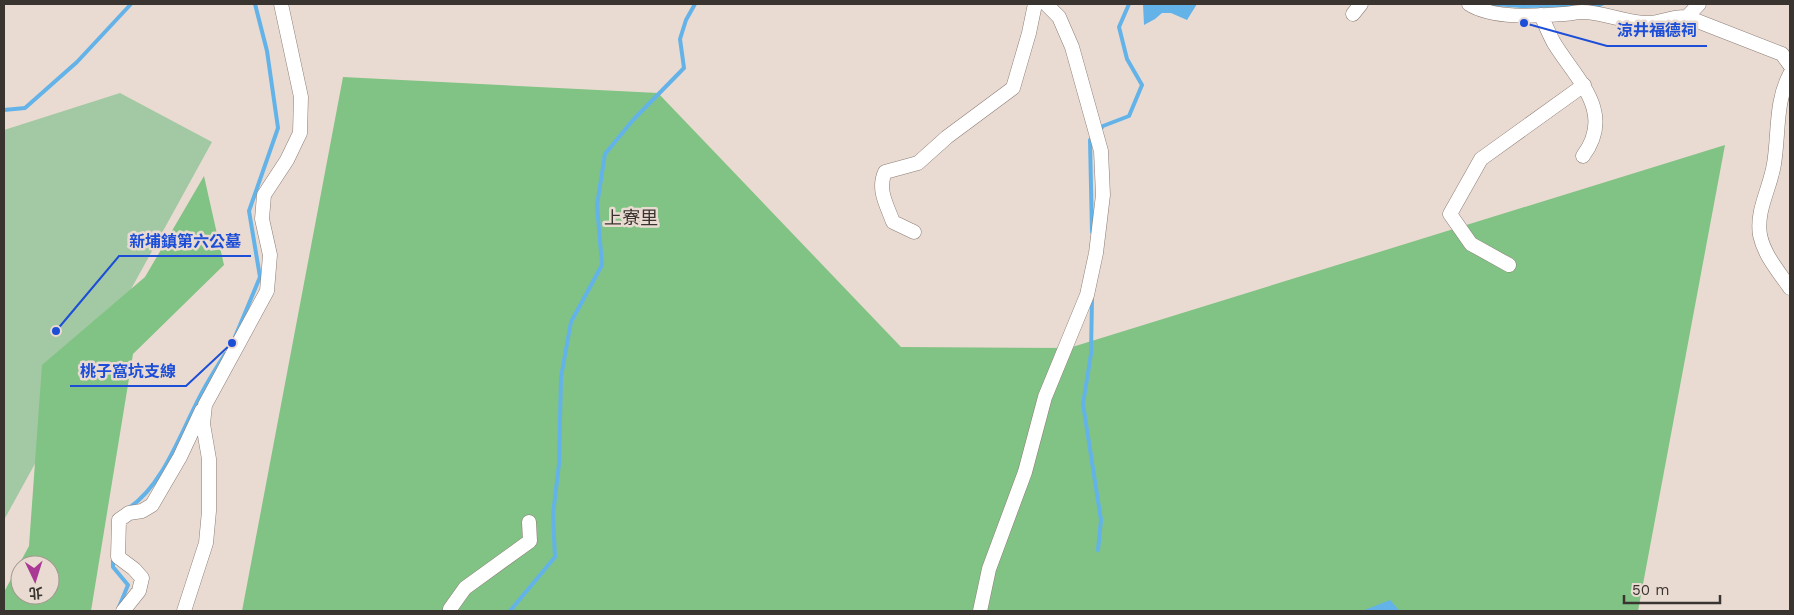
<svg xmlns="http://www.w3.org/2000/svg" width="1794" height="615" font-family="'Work Sans','Noto Sans TC',sans-serif">
  <style>
    .green { fill: #a2c9a3 }
    .forest { fill: #81c384; fill-rule: evenodd }
    .water { fill: #63b3e9 }
    .lines { fill: none; stroke-linecap: round; stroke-linejoin: round }
    .stream { stroke: #63b3e9; stroke-width: 4 }
    .minor-casing { stroke: #8b7d75; stroke-width: 15 }
    .minor { stroke: #fff; stroke-width: 14 }
    .labels { text-anchor: middle; stroke-width: 5; stroke-linejoin: round; paint-order: stroke }
    .quarter-label { font-size: 18px; fill: #3a3431; stroke: #eadbd2 }
    .leader { fill: none; stroke: #1d4ed8; stroke-width: 2 }
    .callout-dot { fill: #1d4ed8; stroke: #eadbd2; stroke-width: 2 }
    .callout-label { font-size: 16px; text-anchor: middle; font-weight: bold; fill: #1d4ed8; stroke: #eadbd2; stroke-width: 5; stroke-linejoin: round; paint-order: stroke }
  </style>
  <rect width="100%" height="100%" fill="#eadbd2"/>
  <path class="green" d="M120,93L212,142L4,520V130Z"/>
  <path class="forest" d="M343,77L658,93L901,347L1069,348L1725,145L1638,611H242Z
    M204,176L224,265L133,354L91,611H4V592L29,546L42,365L145,277ZM20,565H50V595H20Z"/>
  <path class="water" d="M1143,4H1197L1187,20L1171,13H1162L1155,19L1144,25Z
    M1480,4H1606L1600,7L1521,8L1483,5Z
    M1390,600L1400,611H1362Z"/>
  <g class="lines">
    <path class="stream" d="M4,110L25,108L77,62L131,4
      M1099,131L1103,126L1129,116L1142,85L1127,59L1119,27L1129,4
      M1092,232L1090,140L1093,138
      M1092,297L1091,354L1083,404L1101,520L1098,550
      M235,337L260,277L249,211L278,128L267,51L255,4
      M129,508C166,483 183,425 205,387C211,376 218,365 225,354
      M113,556V567L128,585L119,607
      M510,611L555,557L553,515L559,464L561,377L571,322L602,265L597,205L605,154L633,120L684,68L680,39L686,20L695,4"/>
    <g class="minor-casing">
      <path id="minor" d="M1469,4C1492,19 1536,16 1563,14C1569,14 1576,12 1582,12C1605,12 1627,24 1650,23C1663,22 1674,16 1687,17L1782,54L1790,65
        M1353,14L1361,4
        M1541,15C1545,24 1549,34 1554,43C1576,79 1616,112 1583,156
        M1687,17L1699,4
        M1790,74C1775,102 1779,134 1774,164C1770,189 1756,210 1760,235C1764,255 1779,272 1790,288
        M914,232L893,222C887,205 877,190 885,172L918,163L947,137L1013,88L1029,33L1035,4
        M1509,265L1471,244L1450,214L1481,159L1584,85
        M123,611L139,591L142,578L134,569L118,557L119,520L129,513L142,511L152,505L180,457L202,410
        M184,611L206,543L209,511V459L203,424L205,405L267,291L270,255L262,219L264,195L287,160L300,133L301,97L281,4
        M450,611V609L465,588L530,541L529,522
        M980,611L989,569L1025,472L1045,397L1087,295L1096,253L1103,195L1101,151L1072,47L1059,17L1046,4"/>
    </g>
    <use href="#minor" class="minor"/>
  </g>
  <g class="labels">
    <g class="quarter-label">
      <text x="631" y="224">上寮里</text>
    </g>
  </g>
  <path class="leader" d="M1524 23L1607 46H1707M56 331L119 256H251M232 343L186 386H70"/>
  <g class="callout-dot">
    <circle cx="1524" cy="23" r="5"/>
    <circle cx="56" cy="331" r="5"/>
    <circle cx="232" cy="343" r="5"/>
  </g>
  <g class="callout-label">
    <text x="1657" y="36">涼井福德祠</text>
    <text x="185" y="247">新埔鎮第六公墓</text>
    <text x="128" y="377">桃子窩坑支線</text>
  </g>
  <rect width="1794" height="615" fill="none" stroke="#3a3431" stroke-width="10"/>
  <g transform="translate(35 580) rotate(176)"><circle r="24" fill="#eadbd2" stroke="#a49892"/>
  <path d="M0-4L9 19L0 12L-9 19Z" fill="#aa3996"/>
  <text y="-8" font-size="14" font-weight="bold" text-anchor="middle" fill="#3a3431">北</text>
  </g>
  <path d="M1624 595v8h96v-8" fill="none" stroke="#3a3431" stroke-width="2.5"/>
  <text x="1632" y="595" font-size="15" fill="#3a3431" stroke="#eadbd2" stroke-width="4" paint-order="stroke">50 m</text>
</svg>
